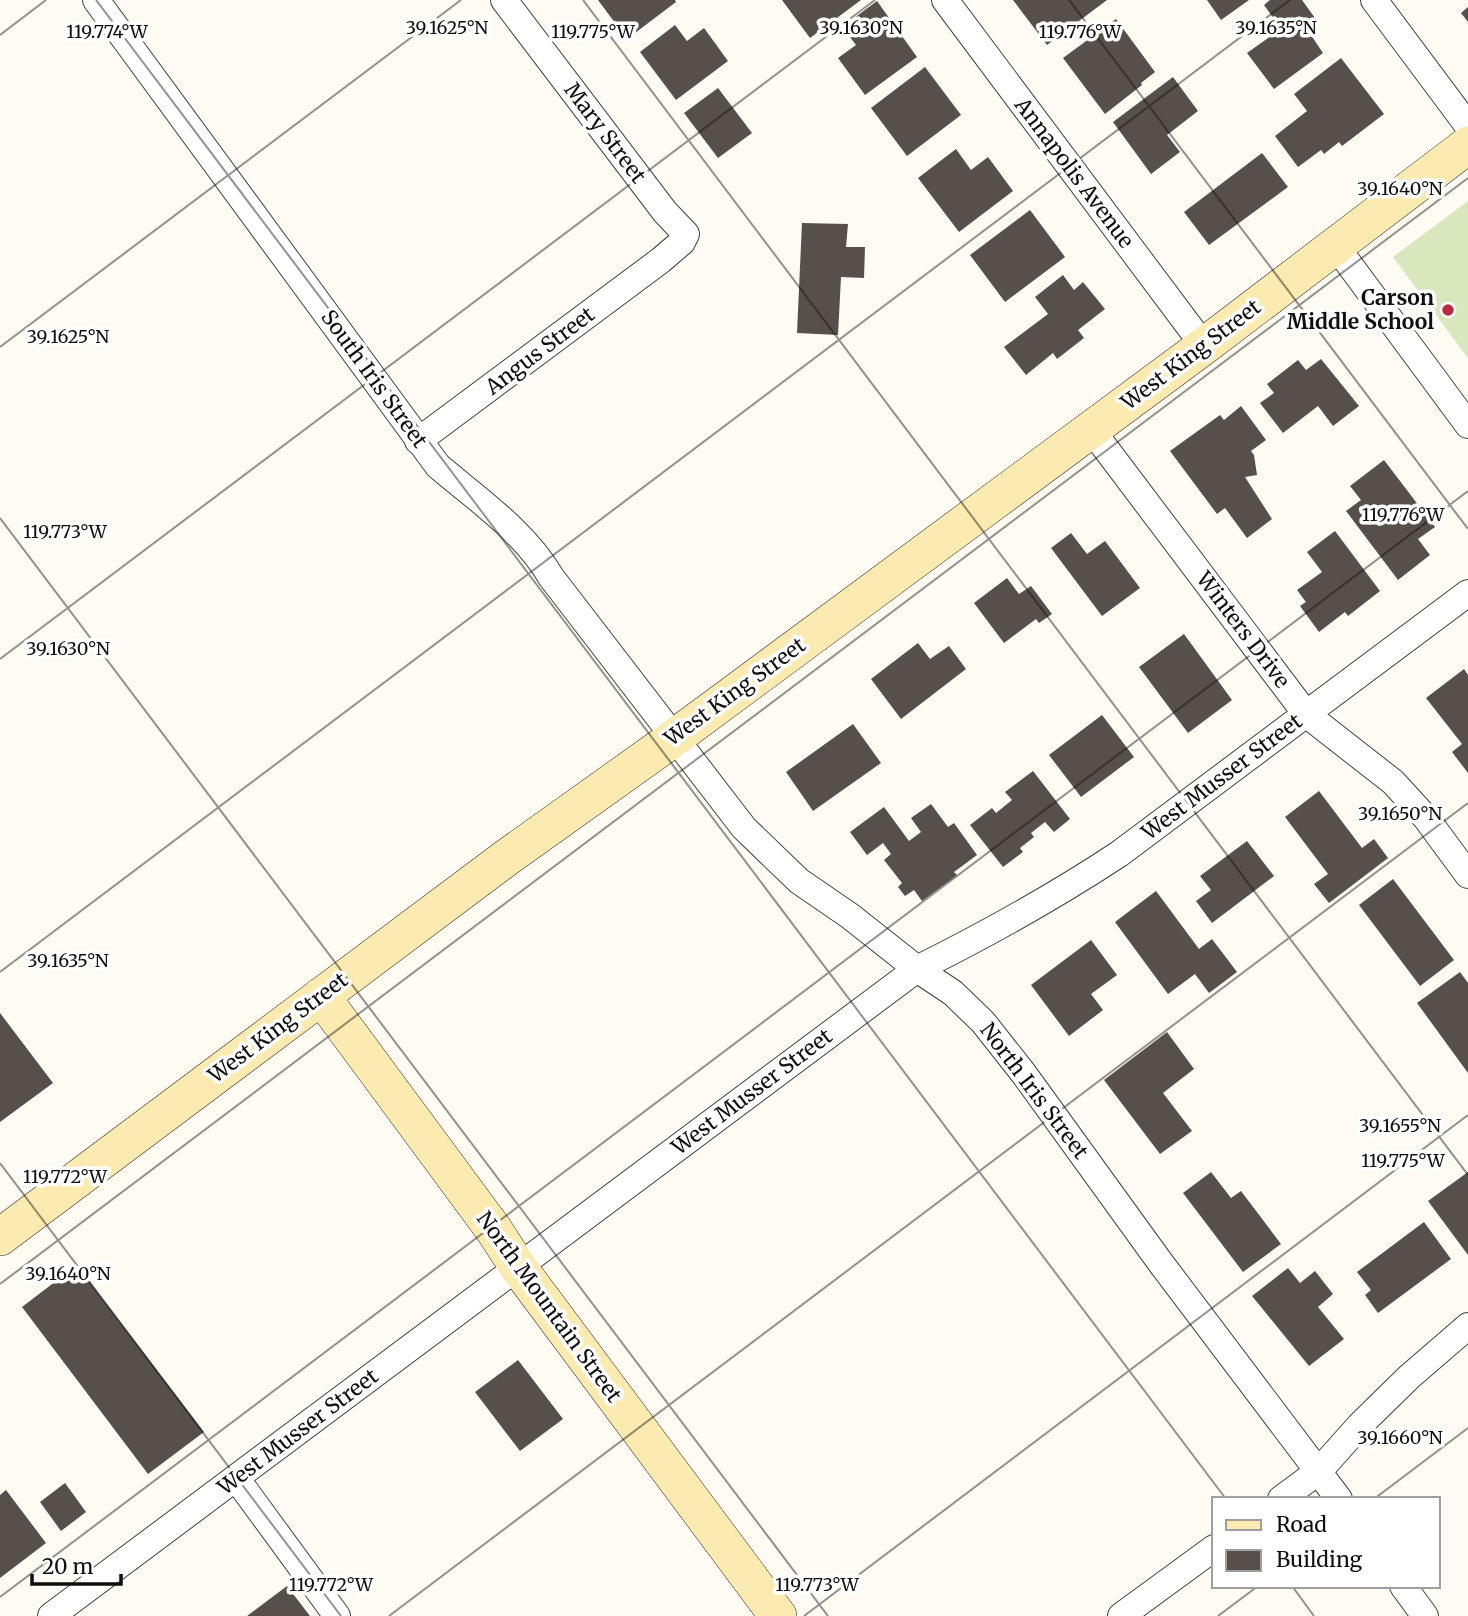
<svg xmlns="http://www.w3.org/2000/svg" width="1468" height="1616" font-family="Merriweather,serif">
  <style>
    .green { fill: #d7e8bc }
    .building { fill: #574f4c }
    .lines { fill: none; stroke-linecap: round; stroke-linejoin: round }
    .street-casing { stroke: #424242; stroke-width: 28 }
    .secondary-casing { stroke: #313131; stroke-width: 38 }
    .street { stroke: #fff; stroke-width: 26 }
    .secondary { stroke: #fbebb0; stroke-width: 37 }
    .ticks { fill: none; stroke: #0f0f0f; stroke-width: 2; stroke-opacity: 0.45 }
    .poi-dot { fill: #ba2d41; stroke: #fff; stroke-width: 2.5 }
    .labels { text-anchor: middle; stroke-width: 7; stroke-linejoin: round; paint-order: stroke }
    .street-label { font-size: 21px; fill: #0f0f0f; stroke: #fff }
    .poi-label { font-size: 21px; font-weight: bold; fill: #0f0f0f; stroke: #fff; text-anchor: end }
    .ticks-label { font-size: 18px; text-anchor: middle; fill: #0f0f0f; stroke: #fff; stroke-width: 7; stroke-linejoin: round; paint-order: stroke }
  </style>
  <rect width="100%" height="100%" fill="#fefbf2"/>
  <path class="green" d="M1468,201V358L1393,257Z"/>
  <path class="building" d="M598,0H675L676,2L627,39Z
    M782,0H861L810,38Z
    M1013,0H1107L1047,45Z
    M1207,0H1249L1221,20Z
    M1270,0H1302L1315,18L1305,26L1323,53L1274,89L1247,53L1281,29L1264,5Z
    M877,1L917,57L865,95L838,58L856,45L842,27Z
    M1468,7V22L1461,13Z
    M1116,19L1155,72L1141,83L1142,85L1105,114L1063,58Z
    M675,25L687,41L704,28L728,61L676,100L640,52Z
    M1341,58L1384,114L1342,146L1339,142L1324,154L1321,150L1298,167L1275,136L1307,111L1294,94Z
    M925,67L961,115L907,156L871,108Z
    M1173,77L1198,111L1167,135L1180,152L1151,174L1113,122Z
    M718,88L752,133L718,158L684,113Z
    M956,149L971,170L988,157L1013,191L959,232L918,178Z
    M1262,153L1288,187L1209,245L1184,212Z
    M1030,210L1065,257L1005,302L970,255Z
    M802,223L848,224L846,247H865L864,278L841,277L838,335L797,333Z
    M1063,275L1074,290L1083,282L1105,309L1078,330L1084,338L1057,359L1053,353L1026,375L1004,347L1048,314L1035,297Z
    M1321,359L1359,406L1333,426L1318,406L1283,433L1260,403L1274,393L1267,384L1298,360L1306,370Z
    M1241,406L1266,440L1251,451L1254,455L1257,475L1245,477L1272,519L1247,538L1225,508L1217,514L1170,451L1220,415L1224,420Z
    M1384,460L1435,527L1418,539L1430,555L1398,580L1346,511L1361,500L1350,486Z
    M1335,531L1380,591L1348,616L1345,612L1319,632L1300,606L1306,602L1297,590L1322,572L1307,552Z
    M1071,533L1087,554L1105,541L1140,588L1102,616L1051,548Z
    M1007,578L1019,594L1031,586L1052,614L1039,623L1036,619L1004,643L974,603Z
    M1184,634L1232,700L1188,733L1139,667Z
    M918,643L930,659L949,646L966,669L901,719L871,679Z
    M1464,669L1468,675V773L1452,752L1462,744L1426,698Z
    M1102,715L1134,757L1081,797L1049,755Z
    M853,724L881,763L813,811L786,772Z
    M1033,771L1070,819L1054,832L1045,822L1031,833L1034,837L1020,848L1023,852L1003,867L970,825L992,808L996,813L1012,800L1005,792Z
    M1319,791L1362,848L1374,839L1388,858L1329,903L1314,884L1328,874L1285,817Z
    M931,804L948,827L954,823L977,855L954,872L957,875L922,901L914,890L905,896L898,887L902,883L884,860L891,854L883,843L867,855L850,832L884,807L909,841L921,832L911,818Z
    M1247,841L1274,876L1212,923L1196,901L1211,890L1200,876Z
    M1393,879L1454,960L1420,986L1359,905Z
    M1156,891L1199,949L1212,939L1237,972L1209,993L1195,974L1168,994L1115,922Z
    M1091,940L1117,975L1091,994L1103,1010L1069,1036L1031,985Z
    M1460,972L1468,983V1073L1417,1003Z
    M0,1013L53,1083L0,1122Z
    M1167,1032L1194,1069L1163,1093L1192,1131L1160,1154L1104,1080Z
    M1211,1172L1231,1198L1241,1191L1281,1244L1243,1272L1183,1193Z
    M1468,1172V1255L1428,1201Z
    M1424,1222L1451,1259L1378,1313L1365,1295L1371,1290L1357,1272Z
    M77,1265L204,1432L148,1474L22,1307Z
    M1288,1268L1300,1283L1315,1271L1333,1294L1318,1307L1344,1339L1309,1366L1252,1296Z
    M518,1360L563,1419L520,1451L475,1392Z
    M65,1483L86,1512L61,1531L40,1502Z
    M6,1490L46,1543L0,1578V1495Z
    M287,1586L310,1616H247Z"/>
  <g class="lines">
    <g class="street-casing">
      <path id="street" d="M96,0L438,466C477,499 525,532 551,577L744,828L799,881L850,916L917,969L953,993L983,1022L1024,1074L1160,1262L1339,1499
        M945,0L1204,346
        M1374,0L1468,126
        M1335,245L1468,425
        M1091,429L1306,714L1393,782L1426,818L1468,875
        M418,441L661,260L682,242L686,234L665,212L504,0
        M236,1478L337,1616
        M1281,1499L1319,1471L1360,1425L1409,1377L1468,1326
        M1403,1586L1425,1616
        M51,1616L917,969C987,934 1054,897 1119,854L1468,593
        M1121,1616L1214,1548"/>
    </g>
    <g class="secondary-casing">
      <path id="secondary" d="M321,996L494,1230L518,1267L778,1616
        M0,1237L506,858L674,738L1204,346L1468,145"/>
    </g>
    <use href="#street" class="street"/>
    <use href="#secondary" class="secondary"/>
  </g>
  <path class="ticks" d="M96,0L1226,1499M583,0L1468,1175M1069,0L1468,529M0,35L46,0M0,347L461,0M0,518L828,1616M0,659L875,0M0,972L1290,0M0,1163L341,1616M0,1284L1468,178M1374,1499L1468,1428M1292,1586L1314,1616M0,1597L1468,491M389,1616L1468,803M804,1616L1468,1115M1218,1616L1258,1586"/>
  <circle class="poi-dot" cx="1448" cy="310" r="7"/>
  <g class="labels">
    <g class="street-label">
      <text transform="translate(605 133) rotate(53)" y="7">Mary Street</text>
      <text transform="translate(1074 173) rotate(53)" y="7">Annapolis Avenue</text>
      <text transform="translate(540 351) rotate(-37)" y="7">Angus Street</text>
      <text transform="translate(1191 355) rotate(-37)" y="7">West King Street</text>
      <text transform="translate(374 379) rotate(54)" y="7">South Iris Street</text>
      <text transform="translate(1243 630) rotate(53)" y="7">Winters Drive</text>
      <text transform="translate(735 692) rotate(-36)" y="7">West King Street</text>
      <text transform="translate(1222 777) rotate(-37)" y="7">West Musser Street</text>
      <text transform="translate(278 1028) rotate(-37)" y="7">West King Street</text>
      <text transform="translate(1034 1091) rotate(53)" y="7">North Iris Street</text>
      <text transform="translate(752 1092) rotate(-37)" y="7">West Musser Street</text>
      <text transform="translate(549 1307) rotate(54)" y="7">North Mountain Street</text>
      <text transform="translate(298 1432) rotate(-37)" y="7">West Musser Street</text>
    </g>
    <g class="poi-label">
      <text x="1434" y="305">Carson<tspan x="1434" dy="24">Middle School</tspan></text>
    </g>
  </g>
  <g class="ticks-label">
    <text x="447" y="34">39.1625°N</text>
    <text x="861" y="34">39.1630°N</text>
    <text x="1276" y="34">39.1635°N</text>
    <text x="107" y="38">119.774°W</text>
    <text x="593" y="38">119.775°W</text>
    <text x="1080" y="38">119.776°W</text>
    <text x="1400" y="195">39.1640°N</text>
    <text x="68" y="343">39.1625°N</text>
    <text x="1403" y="521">119.776°W</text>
    <text x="65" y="538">119.773°W</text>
    <text x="68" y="655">39.1630°N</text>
    <text x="1400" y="820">39.1650°N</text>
    <text x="68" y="967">39.1635°N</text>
    <text x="1400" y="1132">39.1655°N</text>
    <text x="1403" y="1167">119.775°W</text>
    <text x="65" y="1183">119.772°W</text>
    <text x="68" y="1280">39.1640°N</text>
    <text x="1400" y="1444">39.1660°N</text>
    <text x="331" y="1591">119.772°W</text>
    <text x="817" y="1591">119.773°W</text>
  </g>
  <rect x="1212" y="1497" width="228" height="91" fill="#ffffff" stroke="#9f9f9f" stroke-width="2"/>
  <rect x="1226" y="1520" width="35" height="10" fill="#fbebb0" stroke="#9f9f9f" stroke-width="2"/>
  <text x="1276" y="1532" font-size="21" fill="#0f0f0f">Road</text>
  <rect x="1226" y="1550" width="35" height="21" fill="#574f4c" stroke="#9f9f9f" stroke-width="2"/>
  <text x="1276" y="1567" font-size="21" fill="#0f0f0f">Building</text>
  <path d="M32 1574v10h89v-10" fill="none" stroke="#0f0f0f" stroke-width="3.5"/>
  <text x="42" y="1574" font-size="21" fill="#0f0f0f" stroke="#ffffff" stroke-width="5" paint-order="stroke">20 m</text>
</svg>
